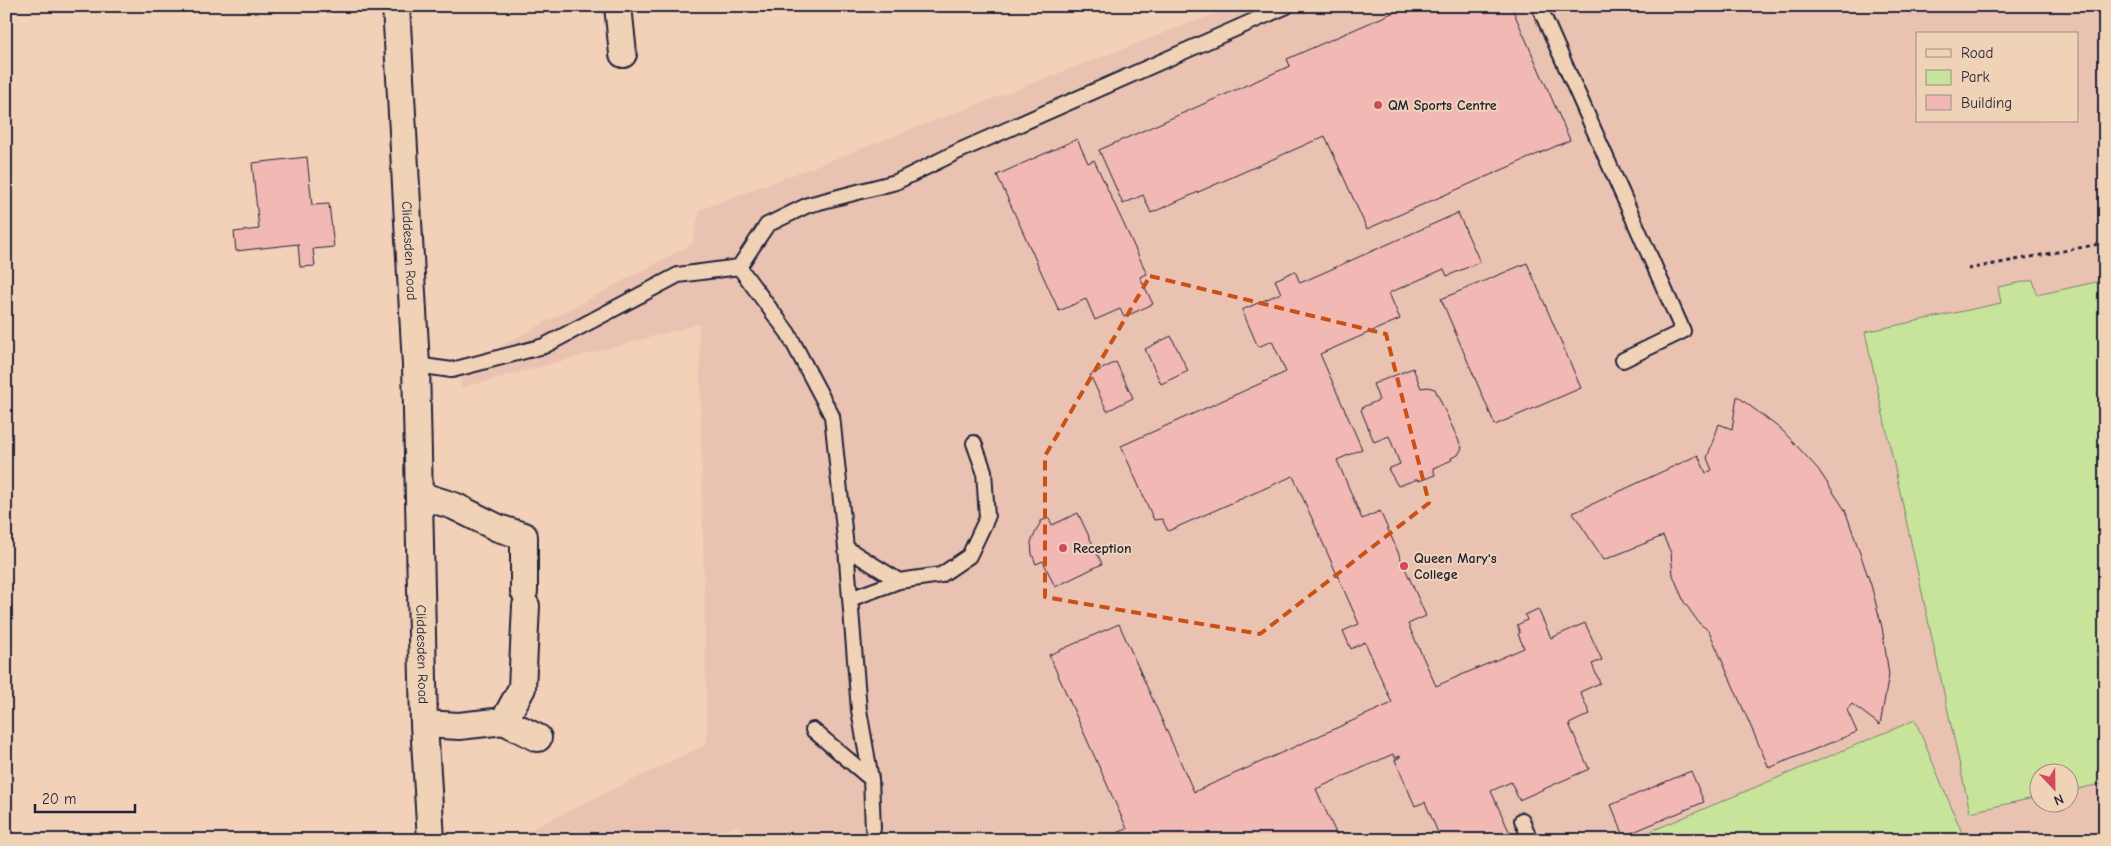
<svg xmlns="http://www.w3.org/2000/svg" width="2111" height="846" font-family="'Comic Neue',sans-serif">
  <style>
    .built { fill: #eac2b2; fill-rule: evenodd }
    .green { fill: #c8e49b; stroke: #75836b }
    .building { fill: #f1b8b4; stroke: #22223b }
    .lines { fill: none; stroke-linecap: round; stroke-linejoin: round }
    .service-casing { stroke: #22223b; stroke-width: 18 }
    .minor-casing { stroke: #22223b; stroke-width: 30 }
    .path { stroke: #22223b; stroke-width: 3; stroke-dasharray: 4 4; stroke-linecap: butt }
    .service { stroke: #f0d3b7; stroke-width: 14 }
    .minor { stroke: #f0d3b7; stroke-width: 26 }
    .marked { fill: none; stroke: #ca5113; stroke-width: 4; stroke-dasharray: 10 6; stroke-linejoin: round }
    .poi-dot { fill: #d1495b; stroke: #f0d3b7; stroke-width: 2 }
    .labels { text-anchor: middle; stroke-width: 4; stroke-linejoin: round; paint-order: stroke }
    .poi-label { font-size: 14px; font-weight: bold; fill: #22223b; stroke: #f0d3b7; text-anchor: start }
    .street-label { font-size: 14px; fill: #22223b; stroke: #f0d3b7 }
  </style>
  <rect width="100%" height="100%" fill="#f3d0b8"/>
  <filter id="ink" filterUnits="userSpaceOnUse"><feTurbulence type="fractalNoise" baseFrequency=".02" numOctaves="2"/><feDisplacementMap in="SourceGraphic" scale="10" xChannelSelector="R" yChannelSelector="G"/><feConvolveMatrix kernelMatrix="1 2 1 2 8 2 1 2 1" color-interpolation-filters="sRGB"/></filter>
  <g filter="url(#ink)">
    <path class="built" d="M1235,6H2105V840H740V825L697,840H509L707,744L699,324L461,388L460,368L692,244L700,210ZM1917,34H2077V121H1917ZM2038,774H2068V804H2038Z"/>
    <path class="green" d="M2033,280L2037,295L2105,280V783L2069,791L2068,774H2038V797L1970,812L1865,332L2001,303L1998,287Z
      M1915,720L1965,840H1630Z"/>
    <path class="building" d="M1408,6H1511L1570,140L1367,229L1325,136L1151,213L1143,195L1123,204L1099,150L1290,66L1287,59Z
      M1077,139L1088,163L1094,160L1147,274L1140,277L1153,304L1124,317L1120,309L1095,320L1086,299L1059,311L997,175Z
      M307,157L312,205L329,204L334,247L313,249L315,266L300,267L298,244L236,251L234,232L259,229L252,163Z
      M1458,213L1480,262L1447,276L1444,269L1389,293L1400,319L1320,354L1362,449L1337,460L1362,519L1380,511L1426,616L1408,624L1436,686L1524,648L1518,634L1520,633L1517,625L1527,620L1525,615L1538,609L1551,638L1585,623L1602,660L1592,664L1600,683L1580,692L1590,714L1569,724L1589,769L1519,800L1511,782L1491,791L1513,840H1441L1425,802L1415,806L1395,760L1400,757V756L1395,758L1393,754L1316,789L1339,840H1157L1155,834L1142,840H1117L1114,834L1127,829L1049,655L1119,624L1194,792L1392,703L1365,642L1351,649L1343,631L1359,624L1293,476L1168,531L1162,519L1154,520L1121,446L1286,372L1272,341L1258,347L1242,310L1281,293L1275,280L1295,271L1300,283Z
      M1527,263L1581,388L1495,425L1441,299Z
      M1171,336L1188,371L1161,384L1145,349Z
      M1116,362L1133,398L1107,411L1090,375Z
      M1413,368L1421,388L1428,387L1435,389L1462,448L1458,455L1451,458L1452,460L1433,468L1435,475L1419,481L1418,479L1398,486L1388,469L1400,464L1389,436L1374,442L1361,410L1363,407L1379,400L1373,384Z
      M1737,396L1783,431L1818,469L1845,510L1871,585L1882,627L1889,675L1880,725L1852,704L1847,710L1857,732L1769,768L1709,631L1699,623L1684,602L1673,575L1671,553L1663,536L1604,560L1573,513L1698,455L1706,473L1712,470L1707,458L1719,424L1732,429Z
      M1078,513L1102,564L1055,587L1043,561L1036,564L1032,554L1031,542L1041,521L1049,518L1052,525Z
      M1691,771L1704,802L1624,836L1611,805Z"/>
    <g class="lines">
      <g class="service-casing">
        <path id="service" d="M1539,6L1683,331L1623,360
          M739,267L788,333L832,416L846,548L859,710L871,779L873,829
          M416,365L452,370L544,346L678,275L739,267L767,225L808,205L896,182L959,151L1287,6
          M846,548L899,581
          M850,599L899,581L941,575L969,556L987,518L984,471L974,443
          M813,730L871,779
          M1522,820L1530,840"/>
      </g>
      <g class="minor-casing">
        <g id="minor">
          <path id="s1" d="M396,6L416,365L424,724L431,840"/>
          <path d="M618,6L623,54"/>
          <path d="M419,495L454,506L498,528L524,536V591"/>
          <path d="M504,721L538,738"/>
          <path d="M424,724L459,726L504,721L522,688L526,606"/>
        </g>
      </g>
      <path class="path" d="M1968,269L2105,243"/>
      <use href="#service" class="service"/>
      <use href="#minor" class="minor"/>
    </g>
  </g>
  <path class="marked" d="M1150,276L1386,334L1429,503L1260,634L1045,597V456Z"/>
  <g class="poi-dot">
    <circle cx="1378" cy="105" r="5"/>
    <circle cx="1063" cy="548" r="5"/>
    <circle cx="1404" cy="566" r="5"/>
  </g>
  <g class="labels">
    <g class="poi-label">
      <text x="1388" y="110">QM Sports Centre</text>
      <text x="1073" y="553">Reception</text>
      <text x="1414" y="563">Queen Mary's<tspan x="1414" dy="16">College</tspan></text>
    </g>
    <g class="street-label">
      <text dy="5" stroke="none"><textPath href="#s1" startOffset="245">Cliddesden Road</textPath></text>
      <text dy="5" stroke="none"><textPath href="#s1" startOffset="649">Cliddesden Road</textPath></text>
    </g>
  </g>
  <rect width="2111" height="846" fill="none" stroke="#f0d3b7" stroke-width="25"/>
  <rect x="12" y="12" width="2086" height="821" fill="none" stroke="#22223b" stroke-width="2" filter="url(#ink)"/>
  <rect x="1916" y="32" width="162" height="90" fill="#f0d3b7" stroke="#9e8c85"/>
  <rect x="1926" y="49" width="25" height="8" fill="#f0d3b7" stroke="#9e8c85"/>
  <text x="1961" y="58" font-size="15" fill="#22223b">Road</text>
  <rect x="1926" y="70" width="25" height="15" fill="#c8e49b" stroke="#9e8c85"/>
  <text x="1961" y="82" font-size="15" fill="#22223b">Park</text>
  <rect x="1926" y="95" width="25" height="15" fill="#f1b8b4" stroke="#9e8c85"/>
  <text x="1961" y="108" font-size="15" fill="#22223b">Building</text>
  <g transform="translate(2054 788) rotate(158)"><circle r="24" fill="#f0d3b7" stroke="#9e8c85"/>
  <path d="M0-4L9 19L0 12L-9 19Z" fill="#d1495b"/>
  <text y="-8" font-size="14" font-weight="bold" text-anchor="middle" fill="#22223b">N</text>
  </g>
  <path d="M35 804v8h100v-8" fill="none" stroke="#22223b" stroke-width="2.5"/>
  <text x="42" y="804" font-size="15" fill="#22223b" stroke="#f0d3b7" stroke-width="4" paint-order="stroke">20 m</text>
</svg>
